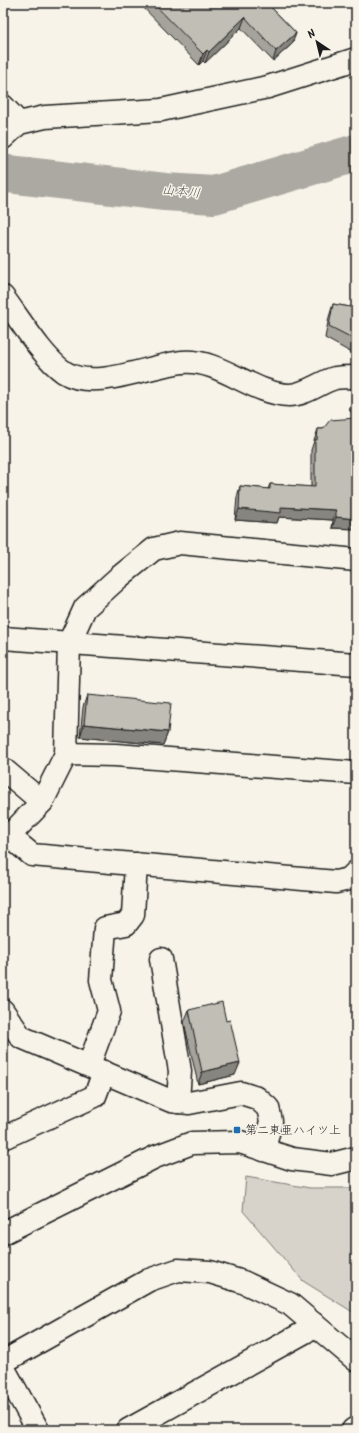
<svg xmlns="http://www.w3.org/2000/svg" width="359" height="1433" viewBox="0 0 359 1433" font-family="Kalam,'Klee One',sans-serif">
	<style>
		.green { fill: #d7d3cb; stroke: #7a7874 }
		.lines { fill: none; stroke-linecap: round; stroke-linejoin: round }
		.stream { stroke: #72716c; stroke-width: 6 }
		.river { stroke: #aca9a2; stroke-width: 38 }
		.minor-casing { stroke: #1c1c1c; stroke-width: 25 }
		.tertiary-casing { stroke: #1c1c1c; stroke-width: 25 }
		.minor { stroke: #f7f3e8; stroke-width: 22 }
		.tertiary { stroke: #f7f3e8; stroke-width: 22 }
		.wall { fill: #a5a39c; stroke: #1c1c1c }
		.shaded-wall { fill: #86857f; stroke: #1c1c1c }
		.building { fill: #c0beb5; stroke: #1c1c1c }
		.poi-dot { fill: #1f6fb2; stroke: #f7f3e8; stroke-width: 1.5 }
		.labels { text-anchor: middle; dominant-baseline: central; stroke-width: 3; stroke-linejoin: round; paint-order: stroke }
		.poi-label { font-size: 12px; fill: #1c1c1c; stroke: #f7f3e8; text-anchor: start }
		.water-label { font-size: 13px; font-style: italic; fill: #565452; stroke: #f7f3e8 }
	</style>
	<rect width="100%" height="100%" fill="#f7f3e8"/>
	<filter id="ink" filterUnits="userSpaceOnUse"><feTurbulence type="fractalNoise" baseFrequency=".025" numOctaves="2"/><feDisplacementMap in="SourceGraphic" scale="8" xChannelSelector="R" yChannelSelector="G"/><feConvolveMatrix kernelMatrix="1 2 1 2 8 2 1 2 1" color-interpolation-filters="sRGB"/></filter>
	<g filter="url(#ink)">
		<path class="green" d="M246 1177 310 1188H356V1314L303 1281 243 1211Z"/>
		<g class="lines">
			<path class="stream" d="M3 179 8 174"/>
			<path class="river" d="M8 174 165 192 214 195 356 153"/>
			<defs>
				<g id="minor">
					<path d="M3 106 19 123"/>
					<path d="M3 138 19 123 45 117 161 110 268 87 356 59"/>
					<path d="M3 297C19 318 43 358 64 372 95 392 149 365 183 362 220 359 252 394 289 395 306 395 320 382 335 378 341 377 349 377 356 377"/>
					<path d="M3 638 356 664"/>
					<path d="M66 754 69 643 85 608 118 578 154 549 180 543 356 560"/>
					<path d="M3 769 42 802 66 754 115 755 356 773"/>
					<path d="M9 836 32 855 336 882 349 879 356 872"/>
					<path d="M3 839 9 836 42 802"/>
					<path d="M161 959 180 1071 178 1102"/>
					<path d="M3 1011 21 1037 171 1101 189 1103 241 1093 257 1098 268 1108 271 1121 264 1150"/>
					<path d="M89 1065 109 1011 101 980 105 928 126 924 133 915 136 864"/>
					<path d="M3 1138 95 1096 104 1072"/>
					<path d="M3 1362 149 1280 178 1270 210 1272 243 1282 290 1304 356 1360"/>
					<path d="M3 1367 38 1430"/>
					<path d="M128 1430 305 1332 314 1324"/>
					<path d="M353 1430 356 1428"/>
				</g>
				<path id="tertiary" d="M3 1233 155 1157 192 1143 240 1142 292 1159 332 1164 356 1158"/>
			</defs>
			<use href="#minor" class="minor-casing"/>
			<use href="#tertiary" class="tertiary-casing"/>
			<use href="#minor" class="minor"/>
			<use href="#tertiary" class="tertiary"/>
		</g>
		<g class="wall">
			<path d="M139 3H267L296 33 292 44 273 61 241 28 205 63 203 61 199 65Z"/>
			<path d="M333 304 356 308V353H352L325 338 329 317Z"/>
			<path d="M356 398V417L349 410 353 401Z"/>
			<path d="M356 418V529L332 528 333 520 279 517 277 523 235 520 237 497 240 486 268 489 270 484 311 487V450L318 429H323Z"/>
			<path d="M87 695 168 732 163 745 80 737 83 707Z"/>
			<path d="M189 1010 235 1075 198 1084 184 1022Z"/>
		</g>
		<g class="shaded-wall">
			<path d="M245 17 241 28 205 63 209 52Z"/>
			<path d="M296 33 292 44 273 61 276 51Z"/>
			<path d="M207 50 203 61 199 65 203 54Z"/>
			<path d="M281 507 336 510 333 520 279 517 277 523 235 520 239 509Z"/>
			<path d="M336 517 356 519V529L332 528Z"/>
			<path d="M84 724 168 732 163 745 80 737Z"/>
			<path d="M240 1063 235 1075 198 1084 202 1072Z"/>
		</g>
		<g class="building">
			<path d="M153 3H267L296 33 276 51 245 17 209 52 207 50 203 54Z"/>
			<path d="M333 304 356 308V340L329 326Z"/>
			<path d="M356 398V404L353 401Z"/>
			<path d="M356 418V519L336 517V510L281 507V513L239 509 240 486 270 489V484L315 487V440H317L318 429H323L330 420Z"/>
			<path d="M87 695 171 703 168 732 84 724Z"/>
			<path d="M222 1002 226 1021 230 1020 240 1063 202 1072 189 1010Z"/>
		</g>
	</g>
	<rect class="poi-dot" x="233" y="1126" width="8" height="8" rx="2"/>
	<g class="labels">
		<g class="poi-label">
			<text x="245" y="1130">第二東亜ハイツ上</text>
		</g>
		<g class="water-label">
			<text transform="translate(181 192) rotate(6)">山本川</text>
		</g>
	</g>
	<rect width="359" height="1433" fill="none" stroke="#f7f3e8" stroke-width="16"/>
	<rect x="8" y="8" width="343" height="1417" fill="none" stroke="#1c1c1c" stroke-width="1.5" filter="url(#ink)"/>
	<g transform="translate(317 42) rotate(325)" stroke="#f7f3e8" stroke-width="3" paint-order="stroke">
	<path d="M0-3L7 15L0 10L-7 15Z" fill="#1c1c1c"/>
	<text y="-6" font-size="11" font-weight="bold" text-anchor="middle" fill="#1c1c1c">N</text>
	</g>
</svg>
